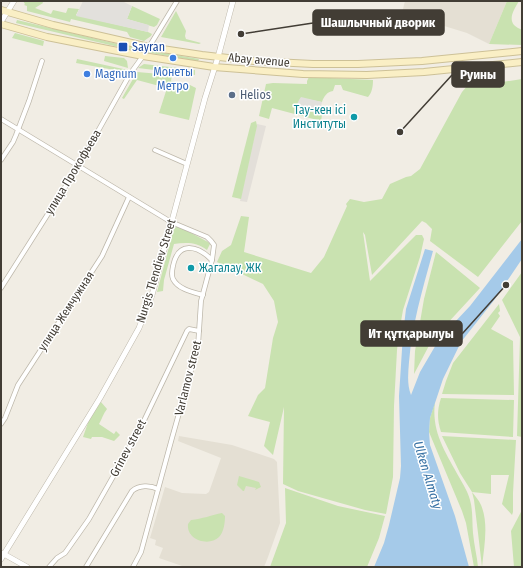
<svg xmlns="http://www.w3.org/2000/svg" width="523" height="568" viewBox="0 0 523 568" font-family="'Fira Sans Condensed',sans-serif">
	<style>
		.residential { fill: #e4dfd3 }
		.industrial { fill: #e3dfd9 }
		.green { fill: #c9e2b0 }
		.parking { fill: #e2e0dc }
		.water { fill: #a5cae9 }
		.lines { fill: none; stroke-linecap: round; stroke-linejoin: round }
		.minor-casing { stroke: #beb8ab; stroke-width: 5.5 }
		.tertiary-casing { stroke: #beb8ab; stroke-width: 6 }
		.secondary-casing { stroke: #cdc197; stroke-width: 8 }
		.minor { stroke: #fff; stroke-width: 4 }
		.tertiary { stroke: #fff; stroke-width: 5 }
		.secondary { stroke: #faefc5; stroke-width: 6 }
		.transit-dot { fill: #1a4fb4; stroke: #fff; stroke-width: 1.5 }
		.shop-dot { fill: #3f7fe0; stroke: #fff; stroke-width: 1.5 }
		.service-dot { fill: #5c6f8a; stroke: #fff; stroke-width: 1.5 }
		.culture-dot { fill: #0f9aa8; stroke: #fff; stroke-width: 1.5 }
		.labels { text-anchor: middle; dominant-baseline: central; stroke-width: 3; stroke-linejoin: round; paint-order: stroke }
		.transit-label { font-size: 12px; fill: #164399; stroke: #fff; text-anchor: start }
		.street-label { font-size: 12px; fill: #423d35; stroke: #fff }
		.shop-label { font-size: 12px; fill: #366cbe; stroke: #fff }
		.service-label { font-size: 12px; fill: #4e5e75; stroke: #fff; text-anchor: start }
		.culture-label { font-size: 12px; fill: #0d838f; stroke: #fff; text-anchor: end }
		.water-label { font-size: 13px; font-style: italic; fill: #3872a4; stroke: #fff }
		.leader { fill: none; stroke: #423d35; stroke-width: 1.5 }
		.callout-dot { fill: #423d35; stroke: #fff; stroke-width: 1.5 }
		.callout { fill: #423d35; stroke: #423d35; stroke-width: 1.5 }
		.callout-label { font-size: 13px; text-anchor: middle; font-weight: bold; fill: #fff }
	</style>
	<rect width="100%" height="100%" fill="#f1ede4"/>
	<g class="residential">
		<path d="M405 1H507L489 44 467 33 402 13Z"/>
		<path d="M179 436 232 445 274 459 277 462 280 523 268 557 264 567H185L159 558 163 548 155 545 156 540 150 538 165 487 182 493 206 494 209 492 221 458 178 441Z"/>
	</g>
	<path class="industrial" d="M257 124 266 126 247 202 240 201Z"/>
	<g class="green">
		<path d="M23 1H42L43 3 35 8 51 14 53 10 66 13 68 8 79 9 76 15 148 32 152 34 151 36 144 41 130 37 127 32 71 19 70 22 27 11V6L24 5 25 4Z"/>
		<path d="M507 1H519C515 8 508 18 514 25 516 27 520 29 522 30V45L489 44Z"/>
		<path d="M132 6 160 19 157 25 154 27 127 19Z"/>
		<path d="M176 11 186 31 185 36 186 39 201 43 199 44 161 37Z"/>
		<path d="M17 20 130 47 199 59 198 61 127 49 16 23Z"/>
		<path d="M15 33 44 41 43 46 12 38Z"/>
		<path d="M105 56 124 58 127 61 128 68 104 61Z"/>
		<path d="M77 59 128 70 126 72 76 63Z"/>
		<path d="M144 64 195 70V75L138 68Z"/>
		<path d="M137 72 172 75 171 81 190 85 196 88 189 120 159 113 167 88 137 80 124 99 122 98Z"/>
		<path d="M309 77 373 80C373 86 372 93 368 97L343 90 341 85H335L333 91C327 92 324 96 322 102L301 98 297 107 322 115 321 121 272 108 269 119 259 116 266 84 273 83 307 84V81Z"/>
		<path d="M522 79V221L478 277 430 241 432 229 426 223 422 221 372 275 365 235 363 232 370 281 416 235H422L424 239 420 257 403 310 399 333 397 350 394 406 393 477 386 514 365 510 298 491 283 484 284 407 273 455 264 446 270 422 248 416 258 395 265 388 273 338 278 322 274 301 263 284 217 262 222 251 231 245 241 216 249 217 244 252 311 273 324 257 347 206 346 204 350 199 364 202 382 199 390 184 406 177 411 176 420 169 462 92 468 85H483Z"/>
		<path d="M256 121 257 126 241 199 232 197 251 123Z"/>
		<path d="M178 226 208 242 210 244 207 250C197 242 186 242 174 244L164 280 163 291 157 292 174 228Z"/>
		<path d="M436 252 480 288 432 340 414 374 415 351 424 299Z"/>
		<path d="M522 272V437L517 436 520 337 502 300Z"/>
		<path d="M499 304 500 311 498 313 500 316 491 329 513 341 514 395 442 394 446 381 453 363Z"/>
		<path d="M441 398 514 400 513 437 441 432C437 420 437 410 441 398Z"/>
		<path d="M101 402 107 409C103 414 102 419 99 424L114 434 116 431 120 435 114 441 102 437H92L91 439 83 437 90 417Z"/>
		<path d="M435 402C431 432 446 453 459 477 463 484 468 492 470 500 473 510 472 522 473 533 474 545 477 556 478 567H474L466 523 462 511 429 432 430 418Z"/>
		<path d="M442 436 516 440 513 493V512L512 515 502 504 509 475H491V494L472 492C475 496 479 500 481 505 489 524 484 547 482 567L478 533 474 500 472 492 460 473Z"/>
		<path d="M239 476 259 482 261 487 255 490 256 488 246 486 244 491H243L237 485Z"/>
		<path d="M285 488 338 506 385 516 379 538 367 567H270L286 523Z"/>
		<path d="M522 510V567H514L511 531Z"/>
		<path d="M222 513 225 516C225 522 224 532 219 537 209 547 186 540 188 524L191 520C202 519 212 515 222 513Z"/>
	</g>
	<g class="parking">
		<path d="M83 1H122L132 6 127 19 149 25 148 32 76 16Z"/>
		<path d="M301 97 322 102 319 114 296 107 299 100Z"/>
	</g>
	<path class="water" d="M522 239V259L495 299 461 342 443 379 430 418 429 432 430 445 455 516 469 567H374L384 543 389 525 400 478 401 466 399 396 403 334 406 309 425 249 433 251C423 288 412 324 409 362 408 374 407 385 411 395L420 372 437 343 454 323 470 306Z"/>
	<g class="lines">
		<defs>
			<g id="minor">
				<path d="M149 47 177 1"/>
				<path d="M1 119 171 222 207 237 211 241 214 245 212 260 201 301 198 346 172 438 141 552 133 567"/>
				<path d="M155 150 187 164"/>
				<path d="M1 160 13 142 16 135 29 101 42 61"/>
				<path d="M1 288 79 165 130 74 143 56"/>
				<path d="M203 295C192 292 178 289 173 279 171 275 172 271 173 266 178 241 197 245 212 260"/>
				<path d="M1 424 5 418 18 385 102 256 129 197"/>
				<path d="M49 567 57 558 65 553 89 519 139 431 187 331 189 329 199 331"/>
				<path d="M86 567 132 491C139 485 150 485 158 489"/>
			</g>
			<g id="tertiary">
				<path d="M1 22 14 1"/>
				<path d="M2 553 27 567"/>
				<path d="M1 559 100 398 139 328 152 295 205 98 218 57 233 1"/>
			</g>
			<g id="secondary">
				<path d="M1 10 53 25 149 47 202 55 254 61 313 64H358L422 61 522 51"/>
				<path d="M1 24 47 37 143 56 214 67 303 74 367 75 424 72 522 62"/>
			</g>
		</defs>
		<use href="#minor" class="minor-casing"/>
		<use href="#tertiary" class="tertiary-casing"/>
		<use href="#secondary" class="secondary-casing"/>
		<use href="#minor" class="minor"/>
		<use href="#tertiary" class="tertiary"/>
		<use href="#secondary" class="secondary"/>
	</g>
	<rect class="transit-dot" x="118" y="42" width="10" height="10" rx="2"/>
	<g class="shop-dot">
		<circle cx="173" cy="58" r="4"/>
		<circle cx="87" cy="74" r="4"/>
	</g>
	<circle class="service-dot" cx="232" cy="95" r="4"/>
	<g class="culture-dot">
		<circle cx="354" cy="117" r="4"/>
		<circle cx="191" cy="268" r="4"/>
	</g>
	<g class="labels">
		<g class="transit-label">
			<text x="132" y="47">Sayran</text>
		</g>
		<g class="street-label">
			<text transform="translate(259 60) rotate(5)">Abay avenue</text>
			<text transform="translate(73 172) rotate(-59)">улица Прокофьева</text>
			<text transform="translate(156 271) rotate(-73)">Nurgis Tlendiev Street</text>
			<text transform="translate(66 311) rotate(-57)">улица Жемчужная</text>
			<text transform="translate(188 378) rotate(-76)">Varlamov street</text>
			<text transform="translate(128 448) rotate(-62)">Grinev street</text>
		</g>
		<g class="shop-label">
			<text x="173" y="72">Монеты<tspan x="173" dy="14">Метро</tspan></text>
			<text x="95" y="74" text-anchor="start">Magnum</text>
		</g>
		<g class="service-label">
			<text x="240" y="95">Helios</text>
		</g>
		<g class="culture-label">
			<text x="346" y="110">Тау-кен ісі<tspan x="346" dy="14">Институты</tspan></text>
			<text x="199" y="268" text-anchor="start">Жагалау, ЖК</text>
		</g>
		<g class="water-label">
			<text transform="translate(428 475) rotate(73)">Ulken Almaty</text>
		</g>
	</g>
	<path class="leader" d="M241 34L313 23M400 132L452 75M506 285L462 334"/>
	<g class="callout-dot">
		<circle cx="241" cy="34" r="4"/>
		<circle cx="400" cy="132" r="4"/>
		<circle cx="506" cy="285" r="4"/>
	</g>
	<g class="callout">
		<rect x="313" y="10" width="131" height="25" rx="4"/>
		<rect x="452" y="62" width="52" height="25" rx="4"/>
		<rect x="361" y="321" width="101" height="25" rx="4"/>
	</g>
	<g class="callout-label">
		<text x="378" y="27">Шашлычный дворик</text>
		<text x="478" y="79">Руины</text>
		<text x="411" y="338">Ит құтқарылуы</text>
	</g>
	<rect width="523" height="568" fill="none" stroke="#423d35" stroke-width="4"/>
</svg>
